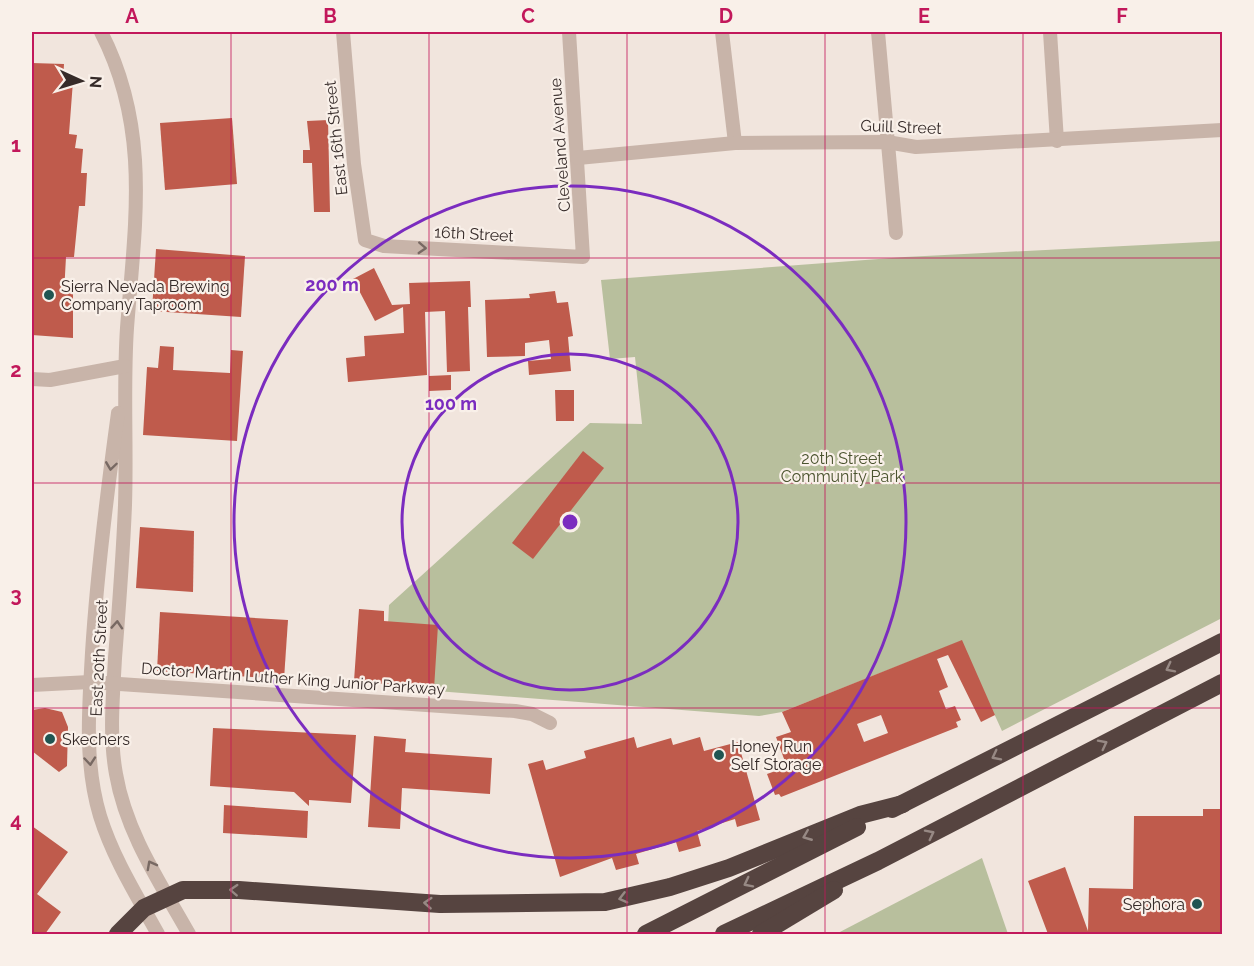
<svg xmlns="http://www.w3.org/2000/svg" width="1254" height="966" viewBox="0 0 1254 966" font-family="Raleway,sans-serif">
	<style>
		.green { fill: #b8bf9d }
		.building { fill: #bf5b4c; fill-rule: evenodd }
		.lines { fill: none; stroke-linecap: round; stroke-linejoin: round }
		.minor { stroke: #c8b4a9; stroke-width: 14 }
		.highway { stroke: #564440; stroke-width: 18 }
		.oneway { stroke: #786963 }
		.oneway2 { stroke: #978984 }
		.grid { fill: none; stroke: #c2185b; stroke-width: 1.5; stroke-opacity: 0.55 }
		.ring { fill: none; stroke: #7b2cbf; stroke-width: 3 }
		.poi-dot { fill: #205552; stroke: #f9f0e9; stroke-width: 2 }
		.labels { text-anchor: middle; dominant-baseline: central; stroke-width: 4.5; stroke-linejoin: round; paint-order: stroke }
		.street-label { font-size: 16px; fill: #362b29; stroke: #f9f0e9 }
		.poi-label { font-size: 16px; fill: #362b29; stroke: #f9f0e9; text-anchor: start }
		.park-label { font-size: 16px; fill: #4a532e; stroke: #f9f0e9 }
		.centre { fill: #7b2cbf; stroke: #f9f0e9; stroke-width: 3 }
		.ring-label { font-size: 18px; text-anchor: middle; font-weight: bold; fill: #7b2cbf; stroke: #f9f0e9; stroke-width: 4.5; stroke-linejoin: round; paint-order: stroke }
		.neatline { fill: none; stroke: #c2185b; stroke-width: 2 }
		.grid-label { font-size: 20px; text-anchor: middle; font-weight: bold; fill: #c2185b }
	</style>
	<rect width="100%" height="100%" fill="#f1e5dd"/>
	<g class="green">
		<path d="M1222 241V618L1002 731 961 641 782 712 759 716 385 687 389 605 590 423 642 424 635 357 610 359 601 280 905 257Z"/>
		<path d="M982 858 1008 934H836Z"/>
	</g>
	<g class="building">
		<path d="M32 63 64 64 63 81H73L69 134 77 135 75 148 83 149 81 173H87L85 206H79L74 257H66L64 293H73V338L32 335Z"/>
		<path d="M232 118 237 184 165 190 160 123Z"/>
		<path d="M328 120 330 212H314L312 163H303V150H310L307 121Z"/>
		<path d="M156 249 245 256 241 317 152 311Z"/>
		<path d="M374 268 392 305 410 304 409 283 470 281 471 307H468L470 371 447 372 445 311 425 312 427 375 348 382 346 358 365 356 364 336 404 333 403 307 375 321 353 279Z"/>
		<path d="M555 291 557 303 568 302 573 336 568 337 571 371 529 375 528 361 551 359 549 340 525 343V356L487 357 485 300 530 298 529 294Z"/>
		<path d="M160 346 174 347 173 370 230 373 231 350 243 351 237 441 143 435 147 367 158 368Z"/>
		<path d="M451 375V390L429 391V376Z"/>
		<path d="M555 390H574V421H556Z"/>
		<path d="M583 451 604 468 533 559 512 543Z"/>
		<path d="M140 527 194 531 193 592 136 588Z"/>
		<path d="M359 609 384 611V621L438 625 434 689 354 681Z"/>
		<path d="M160 612 288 620 284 679 157 671Z"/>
		<path d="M962 640 995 715 981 722 948 655 937 659 948 687 939 691 946 709 955 706 961 720 956 722 958 727 781 797 779 794 775 795 767 774 787 767 776 737 791 732 782 712ZM881 715 888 733 864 742 857 724Z"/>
		<path d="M45 708 62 712 68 727 67 766 59 772 32 751V710Z"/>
		<path d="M213 728 356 735 351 803 309 800V806L294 792 210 786Z"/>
		<path d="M374 736 406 739 405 752 492 758 490 794 402 788 400 829 368 827Z"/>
		<path d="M634 737 637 748 671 738 673 745 700 737 704 751 738 742 760 820 737 827 735 819 697 831 701 846 679 852 676 842 636 854 639 864 616 870 612 858 560 877 528 764 543 760 546 770 586 758 584 751Z"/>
		<path d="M224 805 308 811 307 838 223 833Z"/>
		<path d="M1203 809H1222V934H1048L1028 881 1065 867 1088 931 1089 888 1133 889 1134 816H1203Z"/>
		<path d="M32 826 68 852 37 894 61 912 45 934H32Z"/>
	</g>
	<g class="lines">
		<g class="minor">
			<path d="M101 32C151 129 135 223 127 328 123 387 127 446 125 505 123 556 119 607 115 658 113 697 109 736 116 774 126 833 161 884 189 934"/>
			<path d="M343 32 354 164 365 240 384 246 583 257 569 32"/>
			<path d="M722 32 735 143"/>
			<path d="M878 32 896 233"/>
			<path d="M1050 32 1057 141"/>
			<path d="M578 158 735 143 887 142 916 147 1222 130"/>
			<path d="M32 379 50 380 125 366"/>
			<path d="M118 413C107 493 97 572 92 653 89 707 84 763 100 816 113 858 137 896 158 934"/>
			<path d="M32 685 90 682 515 711 532 714 550 723"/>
		</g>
		<g class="highway">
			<path d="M892 809 1222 642"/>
			<path d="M118 934 144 908 183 890H239L440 904 605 902 670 887 729 868 860 815 903 804"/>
			<path d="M646 934 857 827"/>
			<path d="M724 934 878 861 1222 683"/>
			<path d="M761 934 834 890"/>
		</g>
	</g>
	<defs><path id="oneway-chevron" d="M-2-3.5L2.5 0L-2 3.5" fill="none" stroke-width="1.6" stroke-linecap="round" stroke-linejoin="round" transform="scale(1.5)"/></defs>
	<g class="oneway">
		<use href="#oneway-chevron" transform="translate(422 248) rotate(3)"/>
		<use href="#oneway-chevron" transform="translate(111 466) rotate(98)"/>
		<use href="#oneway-chevron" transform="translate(117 625) rotate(-86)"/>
		<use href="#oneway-chevron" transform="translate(90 761) rotate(85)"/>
		<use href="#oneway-chevron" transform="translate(151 865) rotate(-118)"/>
	</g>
	<g class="oneway2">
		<use href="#oneway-chevron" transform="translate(1170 668) rotate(153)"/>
		<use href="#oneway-chevron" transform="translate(1103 744) rotate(-27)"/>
		<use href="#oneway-chevron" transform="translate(996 756) rotate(153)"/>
		<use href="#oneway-chevron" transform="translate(930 834) rotate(-27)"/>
		<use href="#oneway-chevron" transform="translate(807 836) rotate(158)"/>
		<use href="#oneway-chevron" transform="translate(748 883) rotate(153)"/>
		<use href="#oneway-chevron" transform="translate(234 890) rotate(-177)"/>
		<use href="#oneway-chevron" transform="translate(623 898) rotate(166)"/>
		<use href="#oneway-chevron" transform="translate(428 903) rotate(-176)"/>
	</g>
	<path class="grid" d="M231 32V934M429 32V934M627 32V934M825 32V934M1023 32V934M32 258H1222M32 483H1222M32 708H1222"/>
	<g class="ring">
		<circle cx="570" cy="522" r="168"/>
		<circle cx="570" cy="522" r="336"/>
	</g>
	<g class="poi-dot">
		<circle cx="49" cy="295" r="6"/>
		<circle cx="50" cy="739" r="6"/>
		<circle cx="719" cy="755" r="6"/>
		<circle cx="1197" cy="904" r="6"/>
	</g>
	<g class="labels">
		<g class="street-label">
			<text transform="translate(901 127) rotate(2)">Guill Street</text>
			<text transform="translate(336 138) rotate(-96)">East 16th Street</text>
			<text transform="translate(560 145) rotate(-94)">Cleveland Avenue</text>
			<text transform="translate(474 234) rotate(3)">16th Street</text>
			<text transform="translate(99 658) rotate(-87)">East 20th Street</text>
			<text transform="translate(293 679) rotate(4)">Doctor Martin Luther King Junior Parkway</text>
		</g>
		<g class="poi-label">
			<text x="61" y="286">Sierra Nevada Brewing<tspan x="61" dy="18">Company Taproom</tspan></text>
			<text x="62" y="739">Skechers</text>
			<text x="731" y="746">Honey Run<tspan x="731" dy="18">Self Storage</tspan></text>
			<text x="1185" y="904" text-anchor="end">Sephora</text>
		</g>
		<g class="park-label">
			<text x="842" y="458">20th Street<tspan x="842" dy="18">Community Park</tspan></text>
		</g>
	</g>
	<circle cx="570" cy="522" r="9" class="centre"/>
	<g class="ring-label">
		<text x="332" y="291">200 m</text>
		<text x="451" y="410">100 m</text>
	</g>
	<rect width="1254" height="966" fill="none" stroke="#f9f0e9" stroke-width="66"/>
	<g transform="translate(81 81) rotate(94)" stroke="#f9f0e9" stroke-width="4.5" paint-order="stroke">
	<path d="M0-4.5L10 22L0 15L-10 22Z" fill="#362b29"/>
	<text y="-9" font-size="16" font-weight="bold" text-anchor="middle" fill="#362b29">N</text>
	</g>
	<rect x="33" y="33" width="1188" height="900" class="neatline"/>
	<g class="grid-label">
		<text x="132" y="23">A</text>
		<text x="330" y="23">B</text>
		<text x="528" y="23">C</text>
		<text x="726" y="23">D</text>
		<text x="924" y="23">E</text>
		<text x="1122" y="23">F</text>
		<text x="16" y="152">1</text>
		<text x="16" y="377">2</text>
		<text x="16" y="602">3</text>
		<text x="16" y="827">4</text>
	</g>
</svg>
